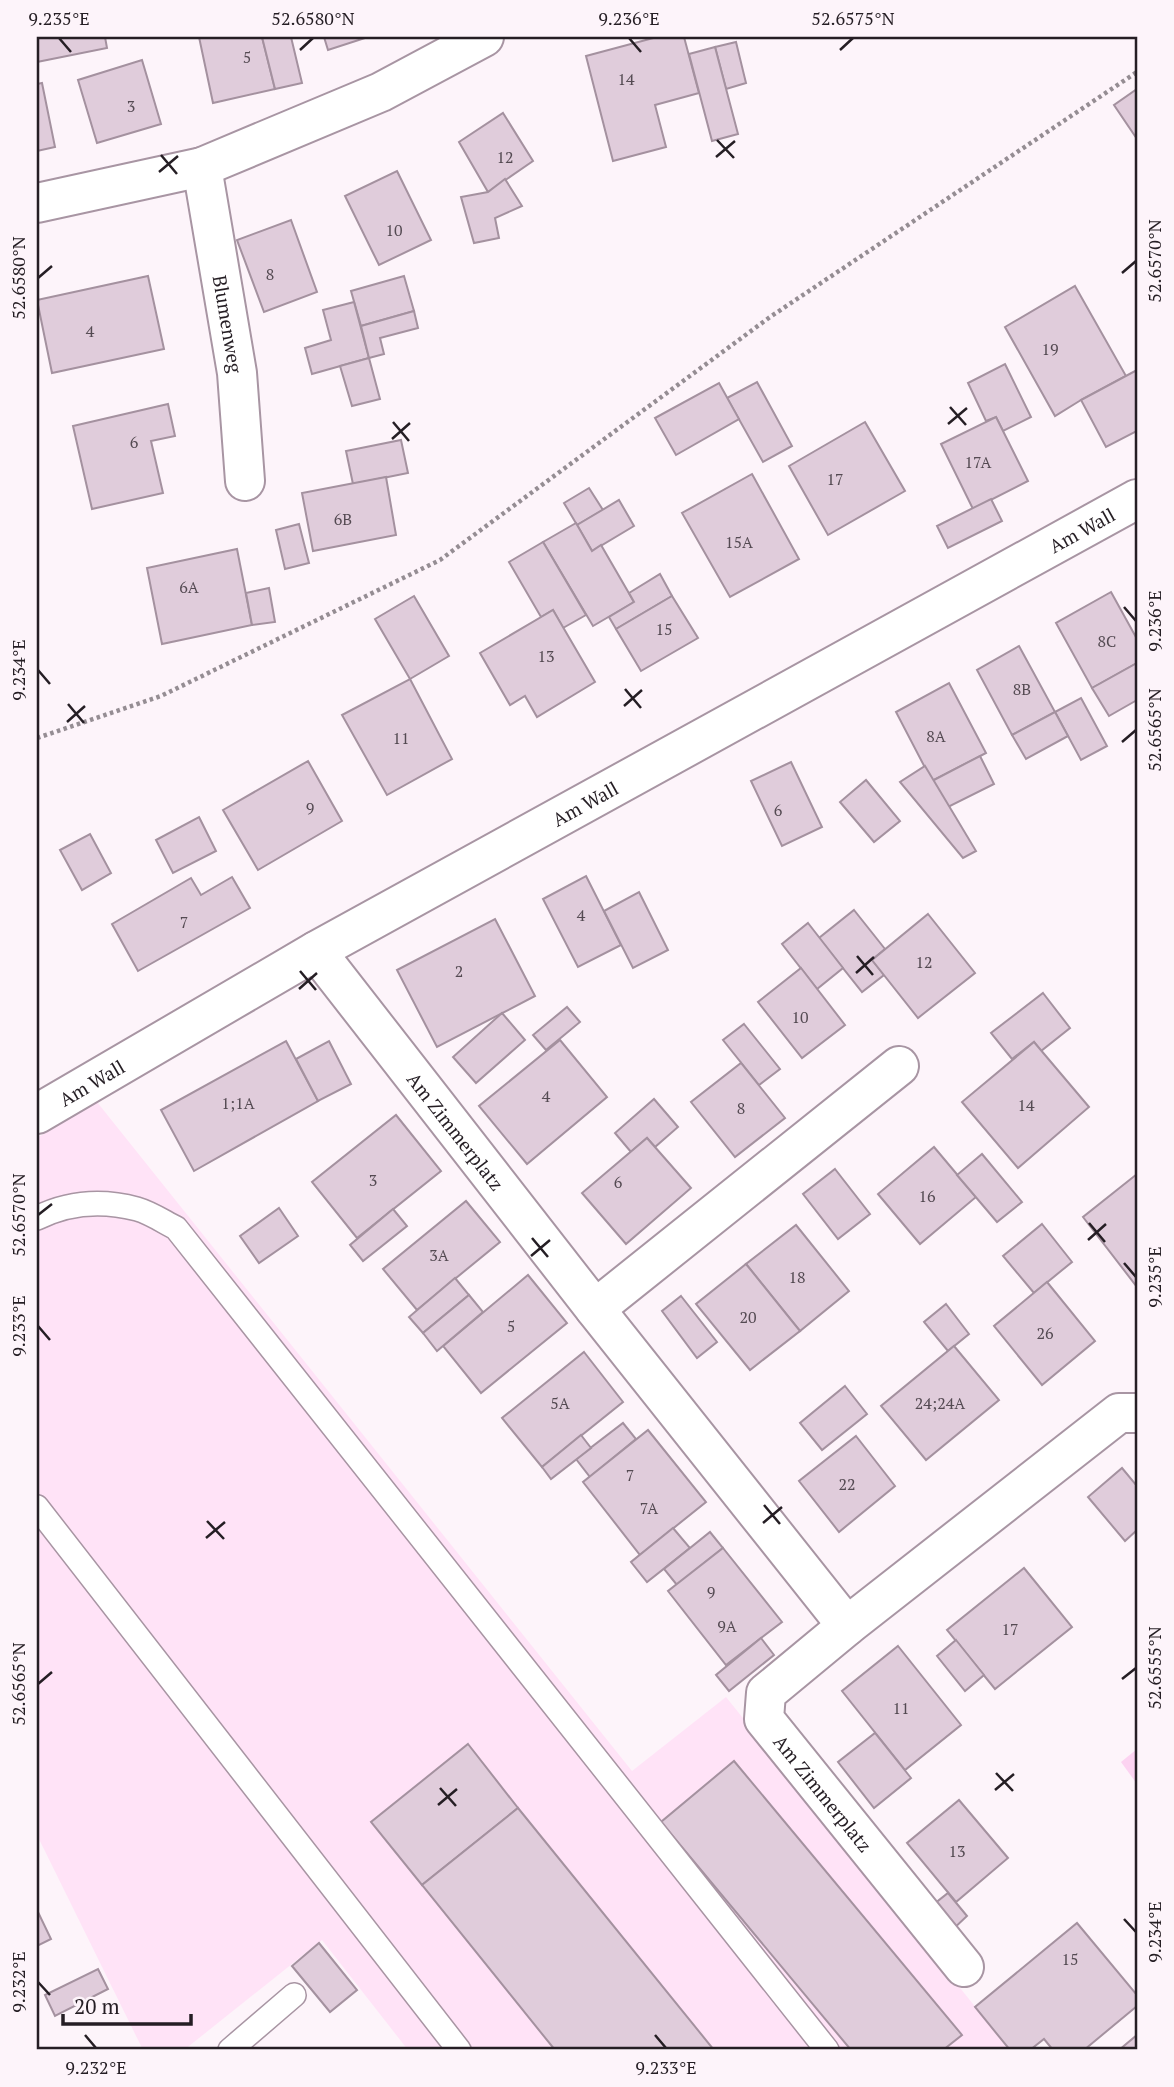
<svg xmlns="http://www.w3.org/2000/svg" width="1174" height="2087" viewBox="0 0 1174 2087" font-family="'PT Serif',serif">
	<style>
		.built { fill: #ffe3f7 }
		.green { fill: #fcd3f1 }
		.building { fill: #e0ccdb; stroke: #a4919f; stroke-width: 2 }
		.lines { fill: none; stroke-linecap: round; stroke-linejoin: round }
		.service-casing { stroke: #a895a3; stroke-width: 26 }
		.minor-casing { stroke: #a895a3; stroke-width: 42 }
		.path { stroke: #958d93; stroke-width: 4.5; stroke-dasharray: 3.5 3.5; stroke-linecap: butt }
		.service { stroke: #fff; stroke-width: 23 }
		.minor { stroke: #fff; stroke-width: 38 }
		.ticks { fill: none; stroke: #251e24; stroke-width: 2.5 }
		.labels { text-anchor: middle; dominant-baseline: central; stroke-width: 5; stroke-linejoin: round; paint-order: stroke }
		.number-label { font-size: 16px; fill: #544a52 }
		.street-label { font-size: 19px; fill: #251e24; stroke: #fdf4fa }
		.neatline { fill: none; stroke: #251e24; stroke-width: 2.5 }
		.ticks-label { font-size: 18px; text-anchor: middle; fill: #251e24 }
	</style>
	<rect width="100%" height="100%" fill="#fdf4fa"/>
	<path class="built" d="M97 1102 632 1771 726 1697 1010 2050H408L322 1940 184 2050H143L37 1835V1138Z"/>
	<path class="green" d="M1137 1749V1784L1121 1762Z"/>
	<g class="building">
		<path d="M37 37H105L107 48 37 62Z"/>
		<path d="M199 37H262L275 89 213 103Z"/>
		<path d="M262 37H291L302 83 275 89Z"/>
		<path d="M324 37H368L328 50Z"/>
		<path d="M657 37H684L699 93 655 105 666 147 613 161 586 56Z"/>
		<path d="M736 42 746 83 726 89 715 47Z"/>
		<path d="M715 47 738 134 712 141 689 54Z"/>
		<path d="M142 60 161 124 97 143 78 80Z"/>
		<path d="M42 83 55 147 37 151V84Z"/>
		<path d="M1137 89V139L1114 105Z"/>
		<path d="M503 113 533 161 488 192 459 142Z"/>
		<path d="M397 171 431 240 379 265 345 196Z"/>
		<path d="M505 179 522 206 495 218 499 238 474 243 461 197 488 192Z"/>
		<path d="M291 220 317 292 264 312 237 240Z"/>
		<path d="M148 276 164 349 52 373 37 300Z"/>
		<path d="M404 276 414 311 361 326 351 291Z"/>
		<path d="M1075 286 1126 376 1081 400 1055 416 1005 327Z"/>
		<path d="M354 302 369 358 312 374 305 348 331 340 323 310Z"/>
		<path d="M414 311 418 328 380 338 384 354 369 358 361 326Z"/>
		<path d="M369 358 380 399 352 406 340 366Z"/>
		<path d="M1005 364 1031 417 1003 431 996 417 986 421 968 383Z"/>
		<path d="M1137 370V431L1106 447 1081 400Z"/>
		<path d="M757 382 792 446 763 462 727 398Z"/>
		<path d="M719 383 739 419 676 455 655 418Z"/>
		<path d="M168 404 175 436 151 441 163 493 92 509 73 426Z"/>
		<path d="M996 417 1028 481 973 509 941 444Z"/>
		<path d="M865 422 905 491 828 535 789 466Z"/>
		<path d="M401 440 408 473 353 484 346 451Z"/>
		<path d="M752 474 799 559 730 597 682 513Z"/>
		<path d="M386 477 396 535 313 551 302 493Z"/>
		<path d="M589 488 603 510 577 525 564 503Z"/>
		<path d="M991 499 1002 521 948 548 937 526Z"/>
		<path d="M619 500 634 526 592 551 577 525Z"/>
		<path d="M576 523 592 551 601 545 634 602 593 626 543 542Z"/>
		<path d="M299 524 309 563 285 569 276 530Z"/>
		<path d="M543 542 586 615 563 628 553 610 541 617 509 562Z"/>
		<path d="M237 549 252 625 162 644 147 568Z"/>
		<path d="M660 574 672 596 616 629 609 617 634 602 629 593Z"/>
		<path d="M269 588 275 622 252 625 246 593Z"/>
		<path d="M1111 592 1137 639V663L1092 688 1056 623Z"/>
		<path d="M414 596 449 656 410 679 375 619Z"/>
		<path d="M672 596 698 638 641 671 616 629Z"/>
		<path d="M553 610 595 682 537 717 525 696 510 705 480 653Z"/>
		<path d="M1019 646 1055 712 1012 735 977 670Z"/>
		<path d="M1137 663V700L1109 716 1092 688Z"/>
		<path d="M410 679 452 759 387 795 342 715Z"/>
		<path d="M949 683 986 753 932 781 896 712Z"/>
		<path d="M1081 698 1107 746 1081 760 1055 712Z"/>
		<path d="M1055 712 1068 736 1026 759 1012 735Z"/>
		<path d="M980 756 994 784 948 807 932 781Z"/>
		<path d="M308 761 342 821 258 870 223 810Z"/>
		<path d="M791 762 822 827 782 846 751 781Z"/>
		<path d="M925 766 976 851 963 858 900 782Z"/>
		<path d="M866 780 900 821 874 842 840 802Z"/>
		<path d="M199 817 216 851 173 873 156 840Z"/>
		<path d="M90 834 111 873 82 890 60 850Z"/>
		<path d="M586 876 621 945 578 967 543 899Z"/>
		<path d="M232 877 250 908 138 971 112 924 191 878 201 895Z"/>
		<path d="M639 892 668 950 633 968 604 911Z"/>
		<path d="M854 910 885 949 872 960 884 975 862 992 819 938Z"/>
		<path d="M928 914 975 973 918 1018 872 960Z"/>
		<path d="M495 919 535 996 437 1047 397 970Z"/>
		<path d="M808 923 843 968 817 989 782 944Z"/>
		<path d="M801 968 845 1025 802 1058 758 1002Z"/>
		<path d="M1043 993 1070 1028 1041 1051 1034 1042 1012 1059 991 1033Z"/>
		<path d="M567 1007 580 1022 546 1050 533 1035Z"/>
		<path d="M502 1013 525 1040 476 1083 453 1057Z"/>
		<path d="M744 1024 780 1069 759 1085 723 1040Z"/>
		<path d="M560 1040 607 1097 527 1164 479 1106Z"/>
		<path d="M286 1041 318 1101 194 1171 161 1110Z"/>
		<path d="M329 1041 351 1084 318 1101 296 1059Z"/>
		<path d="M1034 1042 1089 1107 1018 1168 962 1102Z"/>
		<path d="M741 1063 785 1118 735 1157 691 1102Z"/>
		<path d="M654 1099 678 1127 655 1147 647 1138 631 1152 615 1133Z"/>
		<path d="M396 1115 441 1171 357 1238 312 1182Z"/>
		<path d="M647 1138 691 1188 626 1244 582 1193Z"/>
		<path d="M934 1147 976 1197 920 1244 878 1194Z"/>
		<path d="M982 1154 1022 1202 997 1222 957 1175Z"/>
		<path d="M835 1169 870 1214 838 1239 803 1194Z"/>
		<path d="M1137 1174V1287L1083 1217Z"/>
		<path d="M466 1201 500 1242 417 1310 383 1269Z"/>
		<path d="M279 1208 298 1236 259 1263 240 1236Z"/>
		<path d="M393 1209 407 1226 363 1261 350 1245Z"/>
		<path d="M1042 1224 1072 1262 1034 1293 1003 1256Z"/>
		<path d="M796 1225 849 1291 800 1331 746 1264Z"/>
		<path d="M746 1264 800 1331 750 1370 696 1304Z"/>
		<path d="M528 1275 567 1323 481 1393 443 1346Z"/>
		<path d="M455 1278 469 1295 423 1333 409 1317Z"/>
		<path d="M1047 1282 1095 1341 1042 1385 994 1326Z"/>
		<path d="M469 1295 483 1312 437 1351 423 1333Z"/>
		<path d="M681 1296 717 1342 697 1358 662 1311Z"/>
		<path d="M946 1304 969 1334 948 1351 924 1322Z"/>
		<path d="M954 1346 999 1400 926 1460 881 1406Z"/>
		<path d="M584 1352 623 1402 542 1467 502 1418Z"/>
		<path d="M845 1386 867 1414 822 1450 800 1423Z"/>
		<path d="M623 1423 636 1439 590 1477 576 1459Z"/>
		<path d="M648 1430 706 1502 640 1555 583 1482Z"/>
		<path d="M581 1435 591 1448 551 1479 542 1467Z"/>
		<path d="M856 1436 895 1486 839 1532 799 1481Z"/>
		<path d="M1122 1468 1137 1486V1530L1125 1541 1088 1497Z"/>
		<path d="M673 1528 690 1548 647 1582 631 1562Z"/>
		<path d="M710 1532 723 1548 677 1585 664 1569Z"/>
		<path d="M723 1548 782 1622 726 1665 668 1591Z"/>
		<path d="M1024 1568 1072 1627 995 1689 947 1630Z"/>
		<path d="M761 1638 774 1655 729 1691 716 1675Z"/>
		<path d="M956 1640 984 1675 965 1691 937 1656Z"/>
		<path d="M898 1646 961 1725 905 1770 842 1691Z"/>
		<path d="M875 1733 911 1778 874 1808 838 1762Z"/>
		<path d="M468 1744 518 1808 422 1885 371 1822Z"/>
		<path d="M734 1761 962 2035 943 2050H851L661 1822Z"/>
		<path d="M959 1800 1008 1858 956 1902 907 1843Z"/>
		<path d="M518 1808 714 2050H555L422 1885Z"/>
		<path d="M948 1893 967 1916 949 1933 929 1908Z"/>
		<path d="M37 1910 51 1939 37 1946Z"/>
		<path d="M1077 1923 1137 1995V2006L1084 2050H1053L1044 2039 1030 2050H1010L975 2007Z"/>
		<path d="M319 1943 357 1990 330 2012 292 1966Z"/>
		<path d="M98 1969 108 1989 55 2016 45 1995Z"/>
		<path d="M1137 2035V2050H1119Z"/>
	</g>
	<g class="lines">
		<defs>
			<g id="service">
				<path d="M37 1218C69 1202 103 1200 137 1209 151 1213 164 1222 176 1228L827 2050"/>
				<path d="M37 1507 459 2050"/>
				<path d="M230 2050 294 1995"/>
			</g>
			<g id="minor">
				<path id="s1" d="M202 167 237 373 245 481"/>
				<path d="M37 203 202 167 381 92 484 37"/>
				<path id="s2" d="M316 951 595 1309 847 1626 1119 1413H1137"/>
				<path id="s3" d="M37 1114 316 951 1137 499"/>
				<path d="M595 1309 899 1066"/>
				<path id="s4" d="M847 1626 766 1693 764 1719 964 1967"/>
			</g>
		</defs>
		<use href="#service" class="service-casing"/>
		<use href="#minor" class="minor-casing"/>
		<path class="path" d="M37 738 161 696 440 560 770 317 1137 72"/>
		<use href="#service" class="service"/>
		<use href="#minor" class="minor"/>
	</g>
	<path class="ticks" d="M59 38 71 52M629 38 641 52M300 50 313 38M840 50 853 38M717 140 734 158M161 155 177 174M716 157 735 141M159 172 178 156M1122 273 1136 261M38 278 52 266M950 407 966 425M393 422 409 441M948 424 967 408M392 439 410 423M1124 607 1136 621M38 670 50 684M625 689 641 708M68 704 84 723M624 706 642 690M67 722 85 706M1122 742 1136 730M857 956 873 975M300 971 316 990M856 973 874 957M299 989 317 973M38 1215 52 1204M1089 1223 1105 1242M532 1238 548 1257M1088 1240 1106 1224M531 1256 550 1240M1124 1263 1136 1277M38 1326 50 1340M764 1505 780 1524M207 1521 224 1539M763 1523 782 1507M206 1538 225 1522M1122 1679 1136 1668M38 1684 52 1672M996 1773 1013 1791M440 1788 456 1806M995 1790 1014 1774M438 1805 457 1789M1124 1919 1136 1932M38 1982 50 1995M85 2035 96 2048M655 2035 666 2048"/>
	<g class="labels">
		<g class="number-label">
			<text x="247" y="57">5</text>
			<text x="626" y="79">14</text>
			<text x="131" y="106">3</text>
			<text x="505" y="157">12</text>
			<text x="394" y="230">10</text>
			<text x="270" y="274">8</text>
			<text x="90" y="331">4</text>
			<text x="1050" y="349">19</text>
			<text x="134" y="442">6</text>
			<text x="978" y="462">17A</text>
			<text x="835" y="479">17</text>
			<text x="343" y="519">6B</text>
			<text x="739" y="542">15A</text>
			<text x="189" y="587">6A</text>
			<text x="664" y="629">15</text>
			<text x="1107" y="641">8C</text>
			<text x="546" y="656">13</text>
			<text x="1022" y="689">8B</text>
			<text x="936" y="736">8A</text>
			<text x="401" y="738">11</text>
			<text x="310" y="808">9</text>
			<text x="778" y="810">6</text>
			<text x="581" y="915">4</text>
			<text x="184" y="922">7</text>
			<text x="924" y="962">12</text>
			<text x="459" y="971">2</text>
			<text x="800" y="1017">10</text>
			<text x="546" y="1096">4</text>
			<text x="238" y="1103">1;1A</text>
			<text x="1026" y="1105">14</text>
			<text x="741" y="1108">8</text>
			<text x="373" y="1180">3</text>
			<text x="618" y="1182">6</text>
			<text x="927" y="1196">16</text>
			<text x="439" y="1255">3A</text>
			<text x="797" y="1277">18</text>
			<text x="748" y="1317">20</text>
			<text x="511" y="1326">5</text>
			<text x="1045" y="1333">26</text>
			<text x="560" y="1403">5A</text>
			<text x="940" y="1403">24;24A</text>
			<text x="630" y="1475">7</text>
			<text x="847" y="1484">22</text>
			<text x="649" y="1508">7A</text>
			<text x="711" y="1592">9</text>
			<text x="727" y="1626">9A</text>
			<text x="1010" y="1629">17</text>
			<text x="901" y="1708">11</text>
			<text x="957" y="1851">13</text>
			<text x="1070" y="1959">15</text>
		</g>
		<g class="street-label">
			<text stroke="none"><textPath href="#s1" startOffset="159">Blumenweg</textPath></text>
			<text stroke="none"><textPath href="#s3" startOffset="1197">Am Wall</textPath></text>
			<text stroke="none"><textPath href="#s3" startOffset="630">Am Wall</textPath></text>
			<text stroke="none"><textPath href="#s3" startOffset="63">Am Wall</textPath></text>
			<text stroke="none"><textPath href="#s2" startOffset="228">Am Zimmerplatz</textPath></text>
			<text stroke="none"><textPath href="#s4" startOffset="226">Am Zimmerplatz</textPath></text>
		</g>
	</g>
	<rect width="1174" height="2087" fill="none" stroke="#fdf4fa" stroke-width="77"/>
	<path d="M63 2014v10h128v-10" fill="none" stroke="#251e24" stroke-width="3.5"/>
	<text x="74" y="2014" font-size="21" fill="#251e24" stroke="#fdf4fa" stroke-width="5" paint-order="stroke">20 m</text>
	<rect x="38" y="38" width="1098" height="2010" class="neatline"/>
	<g class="ticks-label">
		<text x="59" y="25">9.235°E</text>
		<text x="313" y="25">52.6580°N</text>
		<text x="629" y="25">9.236°E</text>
		<text x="853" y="25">52.6575°N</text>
		<text transform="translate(1155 261) rotate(-90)" y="6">52.6570°N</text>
		<text transform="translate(19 278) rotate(-90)" y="6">52.6580°N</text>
		<text transform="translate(1155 621) rotate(-90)" y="6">9.236°E</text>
		<text transform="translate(19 670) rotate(-90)" y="6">9.234°E</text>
		<text transform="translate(1155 730) rotate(-90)" y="6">52.6565°N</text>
		<text transform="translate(19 1215) rotate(-90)" y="6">52.6570°N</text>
		<text transform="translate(1155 1277) rotate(-90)" y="6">9.235°E</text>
		<text transform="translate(19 1326) rotate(-90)" y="6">9.233°E</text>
		<text transform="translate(1155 1668) rotate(-90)" y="6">52.6555°N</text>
		<text transform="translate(19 1684) rotate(-90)" y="6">52.6565°N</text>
		<text transform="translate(1155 1932) rotate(-90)" y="6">9.234°E</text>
		<text transform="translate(19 1982) rotate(-90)" y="6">9.232°E</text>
		<text x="96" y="2074">9.232°E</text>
		<text x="666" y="2074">9.233°E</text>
	</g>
</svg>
